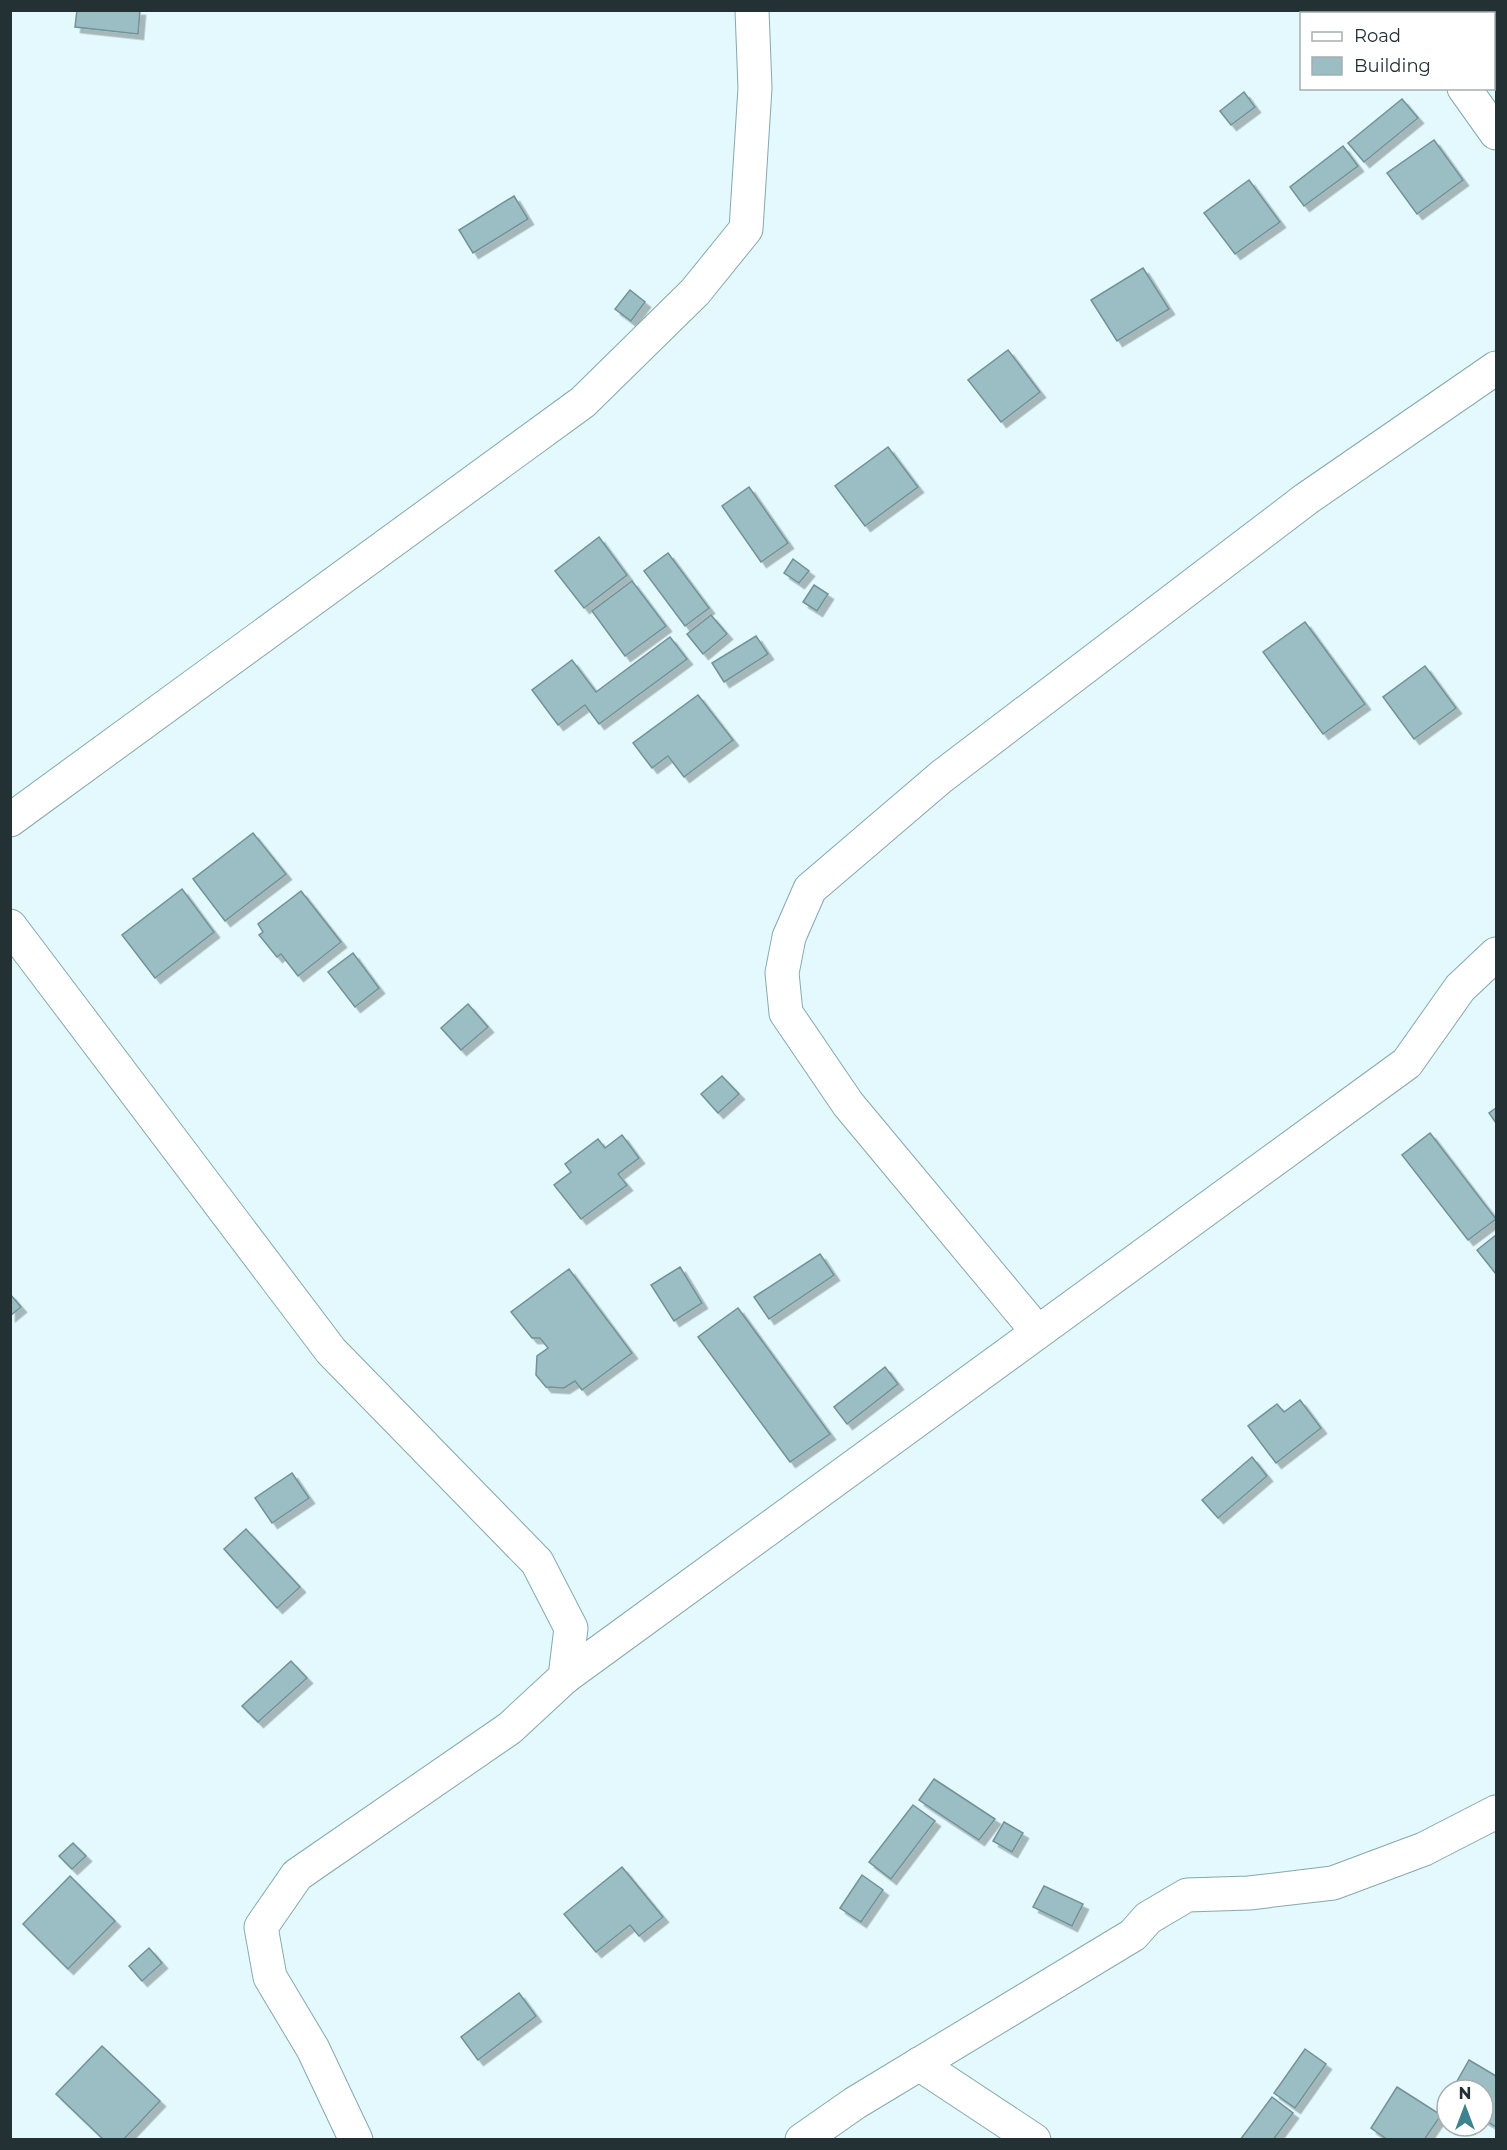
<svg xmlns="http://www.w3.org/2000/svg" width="1507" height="2150" viewBox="0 0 1507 2150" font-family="Montserrat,sans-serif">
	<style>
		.building { fill: #9bbec5; stroke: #709299; stroke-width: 1.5; filter: url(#shadow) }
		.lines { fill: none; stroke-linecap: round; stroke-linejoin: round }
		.street-casing { stroke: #85a8af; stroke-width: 35 }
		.street { stroke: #fff; stroke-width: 33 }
	</style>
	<defs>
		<filter id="shadow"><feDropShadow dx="5.5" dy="5.5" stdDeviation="0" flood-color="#0004"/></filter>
	</defs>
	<rect width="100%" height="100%" fill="#e3f9fd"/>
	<g class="building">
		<path d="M77 10H140L138 34 75 27Z"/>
		<path d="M1469 10H1483L1485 14H1466Z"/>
		<path d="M1244 92 1255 107 1231 125 1220 111Z"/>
		<path d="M1402 99 1418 118 1364 162 1348 143Z"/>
		<path d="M1434 140 1463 180 1417 214 1387 173Z"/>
		<path d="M1343 146 1358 166 1304 206 1290 187Z"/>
		<path d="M1249 180 1280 222 1235 254 1204 213Z"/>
		<path d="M514 196 528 219 473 253 459 230Z"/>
		<path d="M1143 268 1169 309 1117 341 1091 300Z"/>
		<path d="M630 290 645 302 631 321 615 309Z"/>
		<path d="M1008 350 1040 392 1001 422 968 380Z"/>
		<path d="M888 447 918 487 865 526 835 486Z"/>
		<path d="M749 487 788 543 761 562 722 506Z"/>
		<path d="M599 537 627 575 584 608 555 571Z"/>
		<path d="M668 553 709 608 685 626 644 571Z"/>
		<path d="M793 559 809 571 799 583 784 573Z"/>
		<path d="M632 581 666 626 625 656 592 611Z"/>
		<path d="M814 585 828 594 817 611 803 602Z"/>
		<path d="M711 615 727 634 703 654 687 634Z"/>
		<path d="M1305 622 1365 704 1323 734 1263 652Z"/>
		<path d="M756 636 768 654 724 682 712 663Z"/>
		<path d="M670 637 687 659 599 724 585 705 558 725 532 690 572 660 596 692Z"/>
		<path d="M1425 666 1456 708 1414 739 1383 697Z"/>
		<path d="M698 695 733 740 684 777 668 756 652 768 633 743Z"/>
		<path d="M253 833 286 874 225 921 193 879Z"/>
		<path d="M182 889 214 932 155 978 122 935Z"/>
		<path d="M301 891 341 942 298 976 281 954 277 957 259 935 263 932 258 924Z"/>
		<path d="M353 953 379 988 355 1007 328 972Z"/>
		<path d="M468 1004 488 1027 461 1050 441 1028Z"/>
		<path d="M722 1076 739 1094 718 1113 701 1094Z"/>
		<path d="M1496 1108V1123L1489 1113Z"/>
		<path d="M1430 1133 1496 1219 1468 1240 1402 1155Z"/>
		<path d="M622 1135 639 1158 618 1174 627 1185 581 1219 554 1185 571 1172 565 1164 598 1139 605 1148Z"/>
		<path d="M1496 1235V1274L1477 1250Z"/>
		<path d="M820 1254 834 1275 769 1319 754 1297Z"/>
		<path d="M680 1267 702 1303 674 1321 651 1285Z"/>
		<path d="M569 1269 632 1353 582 1390 575 1381 564 1388 546 1387 536 1375 537 1356 548 1348 540 1338H532L511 1312Z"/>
		<path d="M10 1294 21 1307 10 1316Z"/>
		<path d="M738 1308 830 1434 790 1462 698 1337Z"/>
		<path d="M885 1367 898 1384 847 1424 834 1407Z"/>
		<path d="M1300 1400 1321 1428 1276 1463 1248 1426 1277 1404 1284 1412Z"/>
		<path d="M1252 1457 1267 1476 1218 1518 1202 1500Z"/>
		<path d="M292 1473 309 1498 272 1523 255 1498Z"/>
		<path d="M246 1529 300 1587 277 1608 224 1549Z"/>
		<path d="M291 1661 307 1678 258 1722 242 1706Z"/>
		<path d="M934 1779 995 1819 979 1840 919 1800Z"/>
		<path d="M913 1805 935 1821 891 1879 869 1862Z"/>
		<path d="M1004 1822 1023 1833 1012 1852 993 1841Z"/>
		<path d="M73 1843 86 1856 72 1869 59 1856Z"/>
		<path d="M622 1867 663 1917 639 1936 630 1925 596 1952 564 1914Z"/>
		<path d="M862 1875 883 1890 861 1922 840 1908Z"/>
		<path d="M70 1876 115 1921 68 1969 23 1924Z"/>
		<path d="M1044 1886 1083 1904 1072 1926 1033 1907Z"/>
		<path d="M149 1948 162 1963 142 1981 129 1966Z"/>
		<path d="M519 1993 536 2016 478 2060 461 2037Z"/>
		<path d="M102 2046 160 2101 123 2140H104L56 2094Z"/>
		<path d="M1305 2049 1326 2064 1295 2108 1274 2093Z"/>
		<path d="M1469 2060 1496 2076V2127L1483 2119V2090H1452Z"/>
		<path d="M1397 2087 1441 2115 1424 2140H1388L1371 2128Z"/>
		<path d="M1272 2097 1293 2113 1273 2140H1240Z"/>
	</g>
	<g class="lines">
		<defs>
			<g id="street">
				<path d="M1405 10 1408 14"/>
				<path d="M1464 88 1496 133"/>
				<path d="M10 820 583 402 695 292 746 229 755 88 752 10"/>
				<path d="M10 926 331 1351 537 1562 571 1628 565 1677 510 1728 297 1875 261 1927 270 1977 313 2049 356 2140"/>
				<path d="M1037 1331 848 1104 786 1013 782 973 789 937 810 889 941 777 1306 499 1496 368"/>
				<path d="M565 1677 1407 1063 1460 988 1496 954"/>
				<path d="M919 2064 1034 2140"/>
				<path d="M802 2140 855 2103 1133 1935 1148 1918 1187 1895 1249 1893 1333 1883 1424 1849 1496 1812"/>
			</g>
		</defs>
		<use href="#street" class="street-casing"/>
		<use href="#street" class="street"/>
	</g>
	<rect width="1507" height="2150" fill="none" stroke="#233134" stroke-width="24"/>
	<rect x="1300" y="12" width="195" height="78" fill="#ffffff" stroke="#a7adae" stroke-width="1.5"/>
	<rect x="1312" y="32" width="30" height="9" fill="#ffffff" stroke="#a7adae" stroke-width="1.5"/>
	<text x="1354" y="42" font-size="18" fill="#233134">Road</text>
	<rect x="1312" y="57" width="30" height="18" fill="#9bbec5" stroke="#a7adae" stroke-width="1.5"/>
	<text x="1354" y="72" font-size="18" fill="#233134">Building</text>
	<g transform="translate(1465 2108)"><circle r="28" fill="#ffffff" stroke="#a7adae" stroke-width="1.5"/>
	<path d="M0-4.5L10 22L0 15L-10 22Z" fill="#3d828f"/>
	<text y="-9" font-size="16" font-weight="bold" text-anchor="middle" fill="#233134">N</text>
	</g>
</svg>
